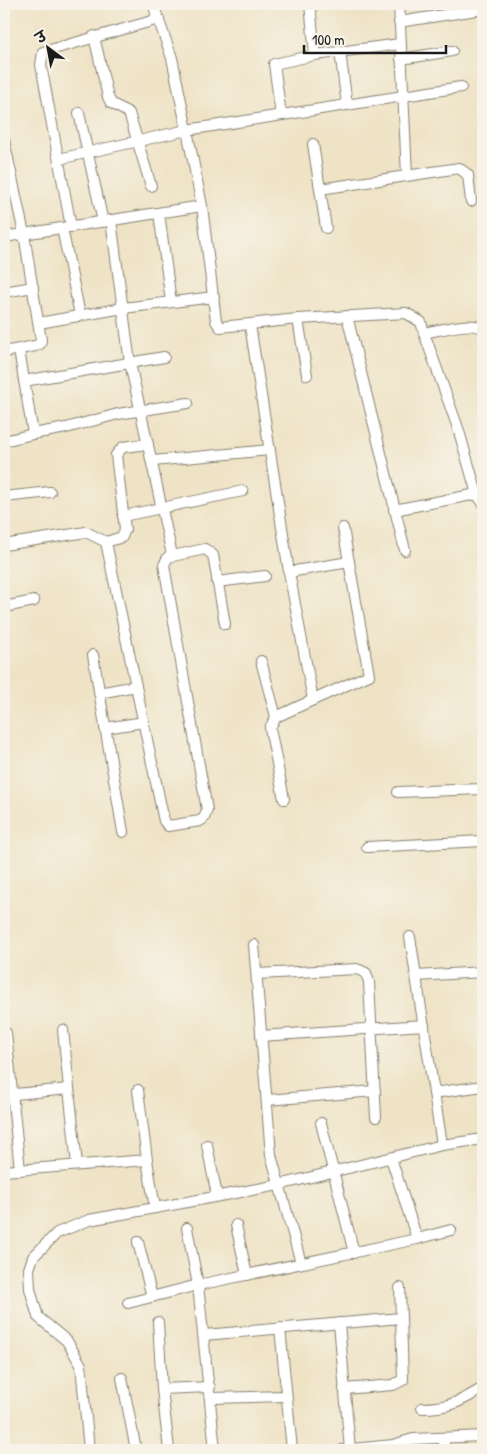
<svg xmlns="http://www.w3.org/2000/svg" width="487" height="1454" viewBox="0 0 487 1454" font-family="'Patrick Hand','Playpen Sans Deva',sans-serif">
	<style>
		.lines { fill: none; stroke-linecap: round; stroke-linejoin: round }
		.minor-casing { stroke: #868071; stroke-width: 12 }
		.minor { stroke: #fff; stroke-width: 10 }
	</style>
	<rect width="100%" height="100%" fill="#f7f3e8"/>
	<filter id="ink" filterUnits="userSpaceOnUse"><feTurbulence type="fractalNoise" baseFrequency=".02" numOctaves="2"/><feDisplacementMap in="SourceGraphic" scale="10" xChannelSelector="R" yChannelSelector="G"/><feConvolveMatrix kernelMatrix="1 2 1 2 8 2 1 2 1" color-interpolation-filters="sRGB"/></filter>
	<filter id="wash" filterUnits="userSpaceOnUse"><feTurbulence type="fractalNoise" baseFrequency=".0096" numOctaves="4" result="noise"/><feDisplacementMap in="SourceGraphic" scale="20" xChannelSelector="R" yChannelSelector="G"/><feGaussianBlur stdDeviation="1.12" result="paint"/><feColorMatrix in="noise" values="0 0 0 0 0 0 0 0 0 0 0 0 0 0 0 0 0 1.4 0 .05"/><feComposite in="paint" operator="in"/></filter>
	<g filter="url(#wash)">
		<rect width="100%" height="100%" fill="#efe3c6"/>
	</g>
	<g filter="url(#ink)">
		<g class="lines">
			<defs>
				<g id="minor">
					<path d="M153 4 172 58 187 130 202 206 216 321 220 327 298 319 406 313 421 322 424 333C437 331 476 319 483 330"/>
					<path d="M310 4 315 55"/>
					<path d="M399 4 407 176"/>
					<path d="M399 22 483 9"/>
					<path d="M94 36 108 97 111 103 129 113 151 186"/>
					<path d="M340 51 347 105"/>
					<path d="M401 59 452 51"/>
					<path d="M79 113 103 222"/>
					<path d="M281 115 274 64 315 55 400 44"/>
					<path d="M4 140 24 234 41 340 40 344 35 346 4 352"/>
					<path d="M313 144 326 228"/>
					<path d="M59 159 187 130 461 87"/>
					<path d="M320 189 459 168 468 175 471 201"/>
					<path d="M159 213 171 302"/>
					<path d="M111 220 130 363 172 555"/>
					<path d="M71 227 41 65 43 52 159 19"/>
					<path d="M62 228 80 315"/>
					<path d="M4 237 202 206"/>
					<path d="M4 292 33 287"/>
					<path d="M347 316 405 550"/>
					<path d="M298 319 307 375"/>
					<path d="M39 323 123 308 214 297"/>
					<path d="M250 325 289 572 313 700 276 717 270 728 284 799"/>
					<path d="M424 333 458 428 477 494 483 503"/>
					<path d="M19 350 33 434 66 428 118 414 188 403"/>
					<path d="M24 381 164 357"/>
					<path d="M4 441 33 434"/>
					<path d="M148 444 123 447 116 455 125 529 122 537 106 542 164 821 168 826 200 821 204 818 207 810 164 565 168 557 205 549 213 555 225 624"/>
					<path d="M153 461 270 450"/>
					<path d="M4 497 50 492"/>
					<path d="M394 510 477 494"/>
					<path d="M123 516 243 491"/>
					<path d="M343 528 349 562"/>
					<path d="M4 545 86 532 106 542"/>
					<path d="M289 572 349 562 369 675 313 700"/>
					<path d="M217 582 265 576"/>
					<path d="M4 607 34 601"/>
					<path d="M93 655 123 832"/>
					<path d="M261 661 276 717"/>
					<path d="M99 693 136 686"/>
					<path d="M105 728 144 722"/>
					<path d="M398 792 483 789"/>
					<path d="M367 847 483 841"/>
					<path d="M410 937 442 1145"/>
					<path d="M254 945 271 1155 301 1263"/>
					<path d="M257 974 357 969 366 973 369 982 376 1117"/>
					<path d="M416 976 483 972"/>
					<path d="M63 1030 77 1165"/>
					<path d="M6 1033 20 1170"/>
					<path d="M261 1036 424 1025"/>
					<path d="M138 1090 147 1160"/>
					<path d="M434 1093 483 1086"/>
					<path d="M4 1095 69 1089"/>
					<path d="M267 1100 375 1091"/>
					<path d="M321 1123 354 1253"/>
					<path d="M207 1145 217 1196"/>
					<path d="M4 1171 147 1160 155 1208 279 1185 442 1145 483 1139"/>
					<path d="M236 1225 247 1275"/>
					<path d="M187 1228 198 1285 215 1450"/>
					<path d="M417 1239 451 1230"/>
					<path d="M138 1242 152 1297"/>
					<path d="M128 1303 198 1285 417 1239 391 1158"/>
					<path d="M158 1322 162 1389 169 1450"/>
					<path d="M339 1323 350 1450"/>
					<path d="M280 1328 292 1450"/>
					<path d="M204 1335 401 1318"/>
					<path d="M122 1378 136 1450"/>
					<path d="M162 1389 210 1387"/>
					<path d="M344 1389 393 1385 403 1380 400 1288"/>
					<path d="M211 1398 286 1396"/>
					<path d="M422 1408C449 1408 460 1402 483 1388"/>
					<path d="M443 1438 445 1450"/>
					<path d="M89 1450 81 1365 67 1341 38 1317 30 1289 29 1269 33 1257 57 1233 89 1220 155 1208"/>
					<path d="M342 1450 393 1445 413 1439 483 1436"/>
				</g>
			</defs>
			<use href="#minor" class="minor-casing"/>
			<use href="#minor" class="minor"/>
		</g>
	</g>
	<rect width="487" height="1454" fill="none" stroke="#f7f3e8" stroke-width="20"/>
	<g transform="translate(48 48) rotate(328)" stroke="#f7f3e8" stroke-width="4" paint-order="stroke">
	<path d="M0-4L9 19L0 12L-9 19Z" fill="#1c1c1c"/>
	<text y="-8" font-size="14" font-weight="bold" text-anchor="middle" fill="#1c1c1c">उ</text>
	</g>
	<path d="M304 45v8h142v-8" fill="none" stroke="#1c1c1c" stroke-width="2.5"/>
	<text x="312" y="45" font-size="15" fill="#1c1c1c" stroke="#f7f3e8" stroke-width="4" paint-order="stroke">100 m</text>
</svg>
